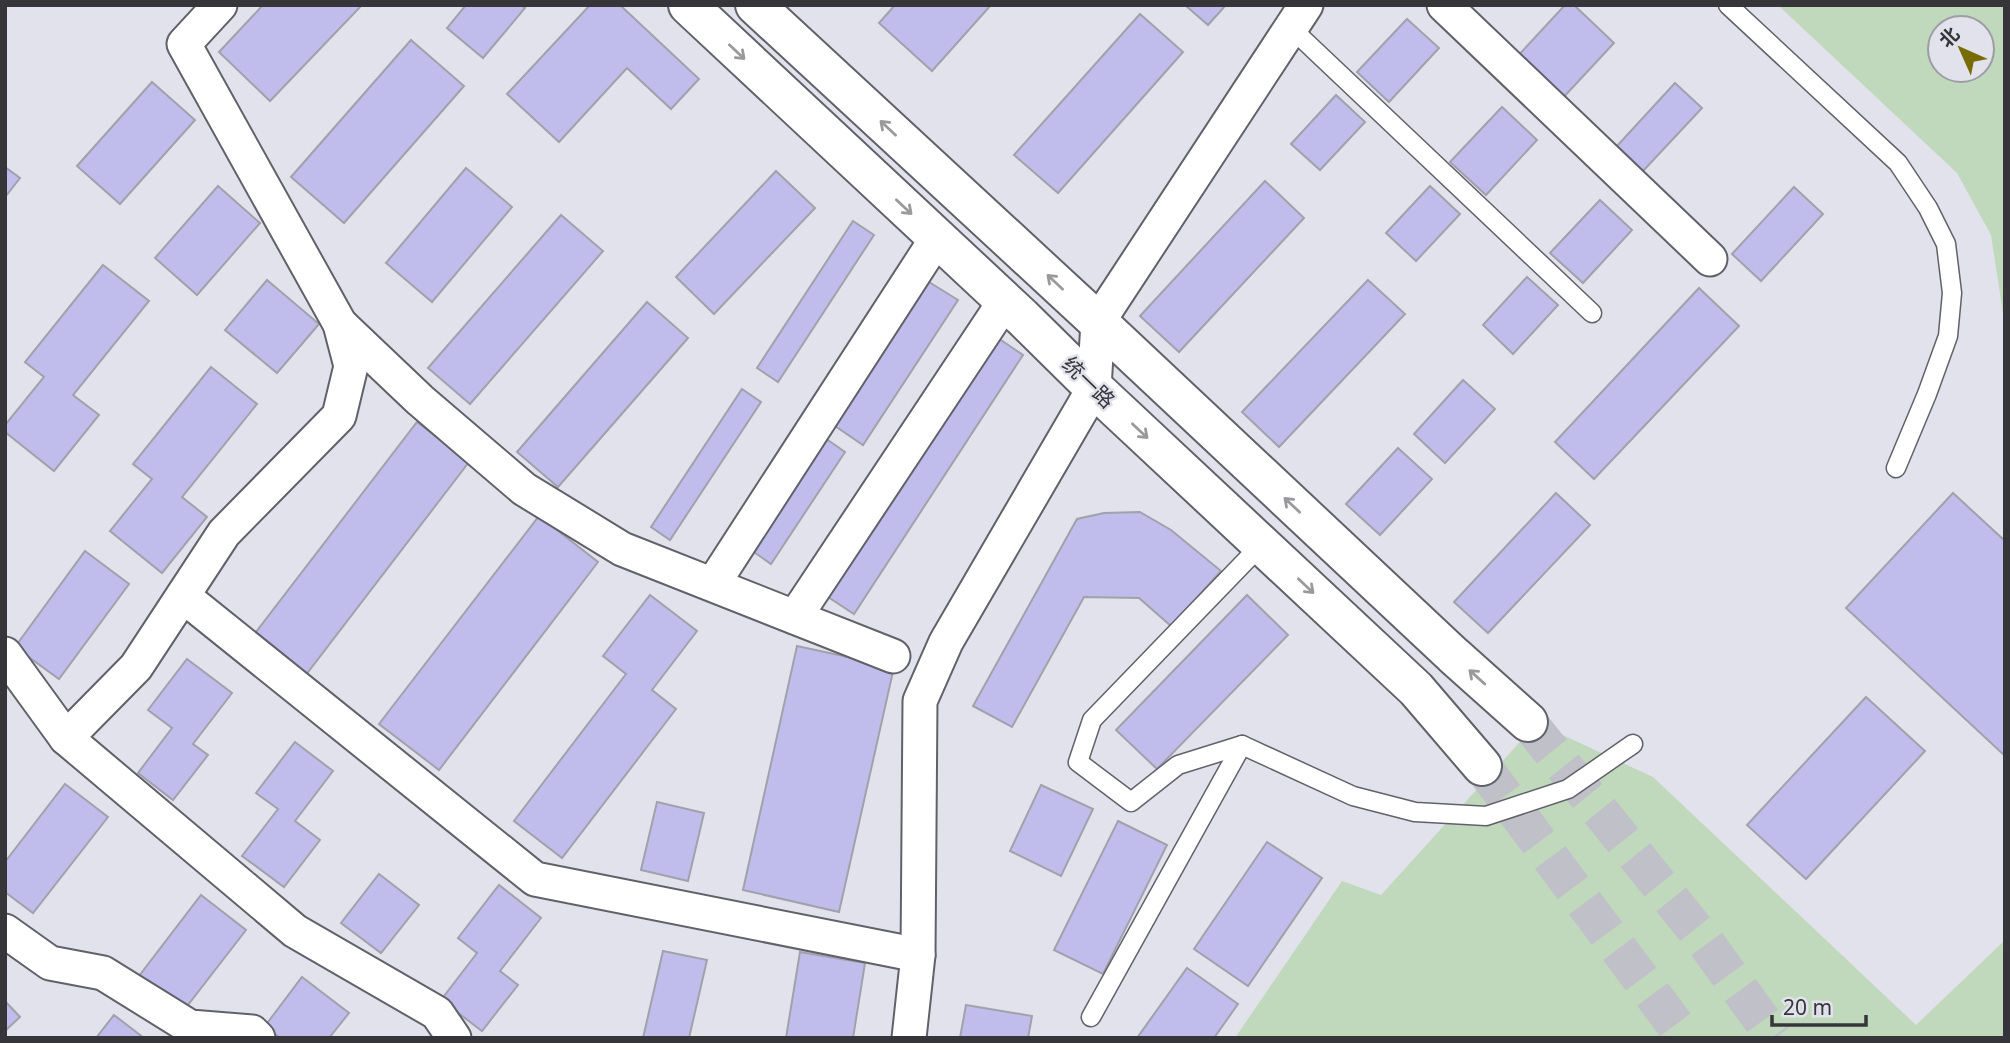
<svg xmlns="http://www.w3.org/2000/svg" width="2010" height="1043" viewBox="0 0 2010 1043" font-family="'Noto Sans','Noto Sans SC',sans-serif">
	<style>
		.green { fill: #c0d8bc; fill-rule: evenodd }
		.building { fill: #c0bdec; stroke: #a1a1ab; stroke-width: 2 }
		.lines { fill: none; stroke-linecap: round; stroke-linejoin: round }
		.secondary-tunnel { stroke: #c0c0c8; stroke-width: 38; stroke-dasharray: 38 19; stroke-linecap: butt }
		.lane-casing { stroke: #61616a; stroke-width: 21 }
		.street-casing { stroke: #61616a; stroke-width: 37 }
		.secondary-casing { stroke: #61616a; stroke-width: 42 }
		.lane { stroke: #fff; stroke-width: 18 }
		.street { stroke: #fff; stroke-width: 33 }
		.secondary { stroke: #fff; stroke-width: 38 }
		.oneway { stroke: #9a9a9c }
		.labels { text-anchor: middle; dominant-baseline: central; stroke-width: 5; stroke-linejoin: round; paint-order: stroke }
		.street-label { font-size: 21px; fill: #36363a; stroke: #e2e2ec }
	</style>
	<rect width="100%" height="100%" fill="#e2e2ec"/>
	<g class="green">
		<path d="M1778 5H2005V326L1991 235 1957 173ZM1940 28H1982V70H1940Z"/>
		<path d="M1537 723 1653 777 1916 1025 2005 940V1038H1235L1342 881 1381 895Z"/>
	</g>
	<g class="building">
		<path d="M263 5H362L270 101 219 52Z"/>
		<path d="M466 5H521L525 8 483 58 447 28Z"/>
		<path d="M590 5H620L699 79 671 109 627 68 559 142 507 94Z"/>
		<path d="M895 5H991L932 71 879 23Z"/>
		<path d="M1185 5H1226L1208 25Z"/>
		<path d="M1565 5H1574L1614 43 1560 101 1515 59Z"/>
		<path d="M1140 14 1183 52 1058 193 1014 155Z"/>
		<path d="M1407 19 1439 48 1389 102 1357 72Z"/>
		<path d="M411 40 464 86 344 223 291 177Z"/>
		<path d="M152 82 195 120 120 204 77 166Z"/>
		<path d="M1675 83 1702 108 1643 171 1617 146Z"/>
		<path d="M1336 95 1365 122 1320 170 1291 144Z"/>
		<path d="M1502 107 1537 140 1486 195 1450 162Z"/>
		<path d="M5 167 20 178 5 197Z"/>
		<path d="M466 168 512 207 432 302 386 263Z"/>
		<path d="M776 171 815 208 714 314 676 277Z"/>
		<path d="M1265 181 1304 218 1179 352 1140 316Z"/>
		<path d="M218 186 260 223 197 295 155 258Z"/>
		<path d="M1430 186 1460 214 1416 261 1386 233Z"/>
		<path d="M1794 187 1823 214 1761 281 1732 254Z"/>
		<path d="M1600 200 1632 230 1583 283 1550 253Z"/>
		<path d="M561 215 603 251 470 404 428 368Z"/>
		<path d="M853 221 874 235 778 382 757 368Z"/>
		<path d="M103 265 149 301 73 395 99 415 54 471 5 432V425L44 377 25 362Z"/>
		<path d="M1527 277 1558 305 1513 354 1483 325Z"/>
		<path d="M267 280 319 324 277 373 225 330Z"/>
		<path d="M1368 280 1405 314 1279 447 1242 412Z"/>
		<path d="M929 282 958 300 863 445 835 426Z"/>
		<path d="M1699 288 1739 326 1594 479 1555 442Z"/>
		<path d="M647 302 688 338 558 487 517 452Z"/>
		<path d="M995 336 1023 355 854 614 825 595Z"/>
		<path d="M211 367 257 404 182 497 207 517 162 573 110 531 152 479 133 464Z"/>
		<path d="M1463 380 1495 409 1445 463 1414 434Z"/>
		<path d="M742 389 761 402 670 540 651 527Z"/>
		<path d="M417 422 469 462 305 676 253 636Z"/>
		<path d="M825 438 845 452 771 564 751 550Z"/>
		<path d="M1398 448 1432 479 1380 535 1346 504Z"/>
		<path d="M1556 493 1590 525 1488 633 1454 602Z"/>
		<path d="M1953 493 2005 541V756L1846 608Z"/>
		<path d="M1140 512 1171 530 1221 571 1171 626 1139 598 1084 597 1012 727 973 706 1077 519 1104 513Z"/>
		<path d="M539 516 598 562 439 770 379 724Z"/>
		<path d="M85 551 129 584 59 679 15 647Z"/>
		<path d="M650 595 697 631 652 690 676 709 562 858 514 821 626 674 603 656Z"/>
		<path d="M1247 595 1288 635 1157 769 1116 730Z"/>
		<path d="M797 646 894 667 839 912 743 890Z"/>
		<path d="M187 659 232 693 193 744 208 755 173 800 138 773 172 728 148 710Z"/>
		<path d="M1866 697 1925 751 1806 879 1747 825Z"/>
		<path d="M295 742 333 771 295 821 320 840 284 887 242 856 278 809 256 793Z"/>
		<path d="M65 784 108 817 33 913 5 892V862Z"/>
		<path d="M1041 785 1093 809 1061 876 1010 851Z"/>
		<path d="M657 802 704 813 688 881 641 870Z"/>
		<path d="M1118 821 1167 845 1103 974 1054 950Z"/>
		<path d="M1267 842 1322 878 1248 986 1194 949Z"/>
		<path d="M379 874 419 905 381 953 341 923Z"/>
		<path d="M499 885 541 918 500 971 518 985 482 1031 441 1000 477 953 458 938Z"/>
		<path d="M201 895 246 930 184 1010 139 976Z"/>
		<path d="M663 951 707 960 689 1038H643Z"/>
		<path d="M800 952 865 963 853 1038H786Z"/>
		<path d="M1187 968 1238 1004 1214 1038H1137Z"/>
		<path d="M302 977 349 1013 329 1038H280L265 1026Z"/>
		<path d="M5 1001 20 1017 5 1031Z"/>
		<path d="M966 1005 1032 1016 1028 1038H960Z"/>
		<path d="M114 1015 144 1038H96Z"/>
	</g>
	<g class="lines">
		<g class="secondary-tunnel">
			<path d="M1528 722 1703 939 1775 1038"/>
			<path d="M1482 766 1685 1038"/>
		</g>
		<defs>
			<g id="lane">
				<path d="M1728 5 1898 163 1928 208 1946 244 1952 293 1948 336 1927 394 1896 468"/>
				<path d="M1291 28 1592 313"/>
				<path d="M1242 745 1178 765 1131 802 1078 762 1092 720 1262 544"/>
				<path d="M1091 1017 1242 745 1353 796 1415 812 1486 816 1568 789 1633 744"/>
			</g>
			<g id="street">
				<path d="M1444 5 1710 259"/>
				<path d="M340 324 420 400 524 489 622 549 893 656"/>
				<path d="M713 584 937 238"/>
				<path d="M183 596 535 879 918 955"/>
				<path d="M795 617 1005 301"/>
				<path d="M5 654 66 738 295 931 437 1013 454 1038"/>
				<path d="M66 738 136 667 224 533 339 416 351 366 340 324 184 44 220 5"/>
				<path d="M5 931 50 963 103 973 190 1027 252 1032 258 1038"/>
				<path d="M909 1038 918 955 920 701 946 642 1094 388 1098 322 1306 5"/>
			</g>
			<g id="secondary">
				<path d="M688 5 1022 317 1094 388 1416 689 1482 766"/>
				<path d="M755 5 1098 322 1453 655 1528 722"/>
			</g>
		</defs>
		<use href="#lane" class="lane-casing"/>
		<use href="#street" class="street-casing"/>
		<use href="#secondary" class="secondary-casing"/>
		<use href="#lane" class="lane"/>
		<use href="#street" class="street"/>
		<use href="#secondary" class="secondary"/>
	</g>
	<defs><path id="oneway-shaft" d="M-6 0H5M1.5-3L5.5 0L1.5 3" fill="none" stroke-width="1.6" stroke-linecap="round" stroke-linejoin="round" transform="scale(1.75)"/></defs>
	<g class="oneway">
		<use href="#oneway-shaft" transform="translate(737 52) rotate(43)"/>
		<use href="#oneway-shaft" transform="translate(888 128) rotate(-137)"/>
		<use href="#oneway-shaft" transform="translate(904 207) rotate(43)"/>
		<use href="#oneway-shaft" transform="translate(1055 282) rotate(-137)"/>
		<use href="#oneway-shaft" transform="translate(1140 431) rotate(43)"/>
		<use href="#oneway-shaft" transform="translate(1292 505) rotate(-137)"/>
		<use href="#oneway-shaft" transform="translate(1306 586) rotate(43)"/>
		<use href="#oneway-shaft" transform="translate(1477 677) rotate(-138)"/>
	</g>
	<g class="labels">
		<g class="street-label">
			<text transform="translate(1089 382) rotate(44)">统一路</text>
		</g>
	</g>
	<rect width="2010" height="1043" fill="none" stroke="#36363a" stroke-width="14"/>
	<g transform="translate(1961 49) rotate(315)"><circle r="33" fill="#e2e2ec" stroke="#9d9da5" stroke-width="2"/>
	<path d="M0-5L12 26L0 18L-12 26Z" fill="#786c06"/>
	<text y="-10" font-size="19" font-weight="bold" text-anchor="middle" fill="#36363a">北</text>
	</g>
	<path d="M1772 1015v10h94v-10" fill="none" stroke="#36363a" stroke-width="3.5"/>
	<text x="1783" y="1015" font-size="21" fill="#36363a" stroke="#e2e2ec" stroke-width="5" paint-order="stroke">20 m</text>
</svg>
